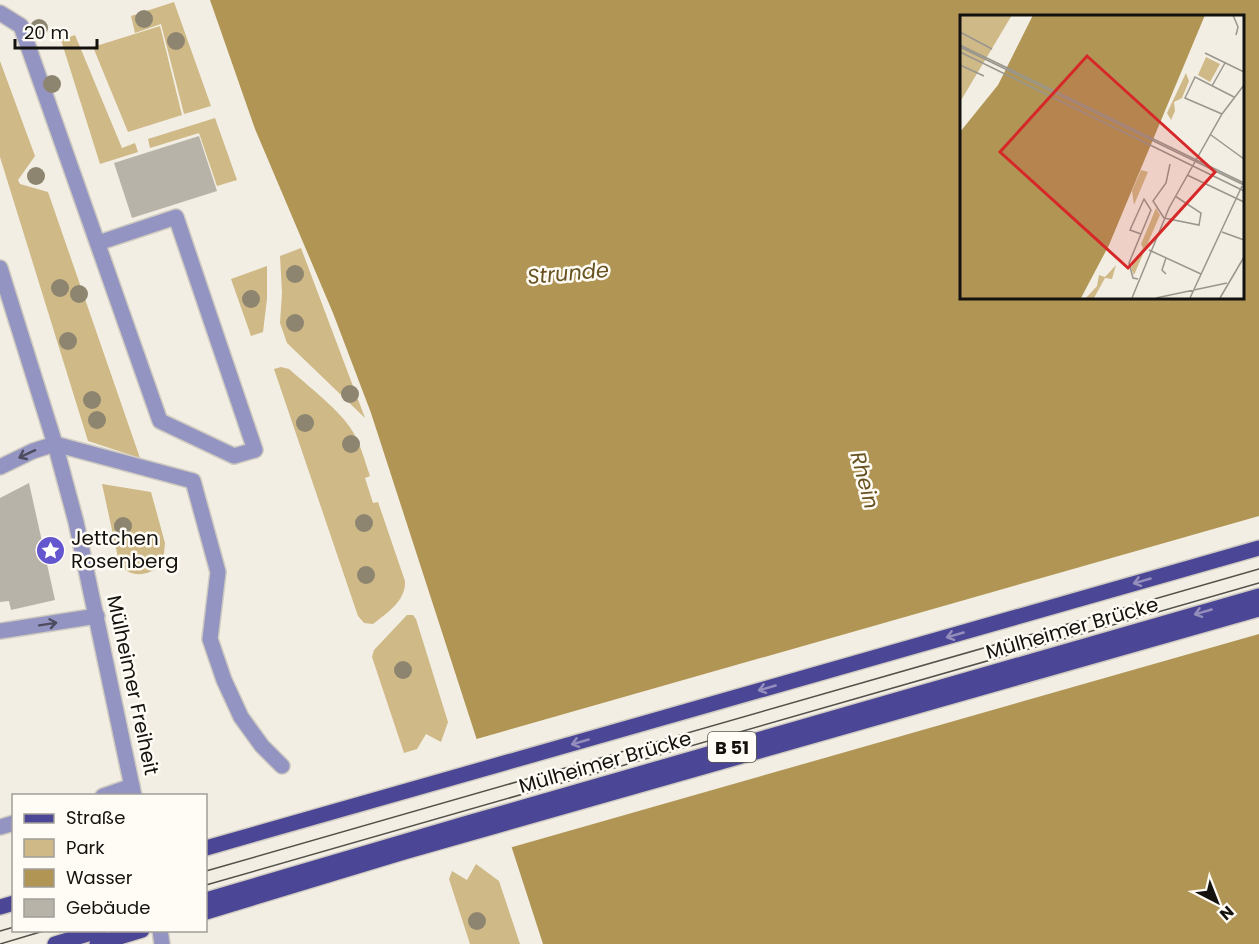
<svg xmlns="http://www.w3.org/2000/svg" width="1259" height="944" viewBox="0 0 1259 944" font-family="Poppins,sans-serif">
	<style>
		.green { fill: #cfb987 }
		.water { fill: #b19555; fill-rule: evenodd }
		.pier { fill: #f3eee3 }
		.building { fill: #b8b3a8 }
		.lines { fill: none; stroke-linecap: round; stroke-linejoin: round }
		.minor-casing { stroke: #cfcbc1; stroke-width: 18 }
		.major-casing { stroke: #cfcbc1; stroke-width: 18 }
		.minor { stroke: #9394c1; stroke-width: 15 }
		.major { stroke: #4c4696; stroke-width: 15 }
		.tram { stroke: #52504a; stroke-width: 1.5 }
		.tree { fill: #8e8570 }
		.oneway { stroke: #4d4c5f }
		.oneway2 { stroke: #948ebc }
		.labels { text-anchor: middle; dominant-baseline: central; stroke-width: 5; stroke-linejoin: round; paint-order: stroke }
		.shield { fill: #fffbf5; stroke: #5a5853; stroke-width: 1.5 }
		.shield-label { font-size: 18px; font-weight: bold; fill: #13120e }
		.poi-label { font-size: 20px; fill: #13120e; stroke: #fffbf5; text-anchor: start }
		.street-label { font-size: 20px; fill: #13120e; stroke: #fffbf5 }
		.water-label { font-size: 21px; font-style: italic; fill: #675221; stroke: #fffbf5 }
		.inset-road { fill: none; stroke: #99968e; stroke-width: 1.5 }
		.view { fill: #d62828; fill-opacity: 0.15; stroke: #d62828; stroke-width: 3 }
		.inset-edge { fill: none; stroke: #13120e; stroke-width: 3 }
	</style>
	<rect width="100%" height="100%" fill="#f3eee3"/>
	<g class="green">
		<path d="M174 2 211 106 184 114 161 24 135 33 131 16Z"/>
		<path d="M160 26 182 115 128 132 93 47Z"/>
		<path d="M75 35 122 148 135 143 138 152 100 164 61 40Z"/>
		<path d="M0 61 35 156 18 180 20 184 48 192 140 458 88 441 0 157Z"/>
		<path d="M215 118 237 180 217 186 199 133 150 148 148 139Z"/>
		<path d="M301 248 365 418 287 343 280 323 282 293 280 256Z"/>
		<path d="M267 266V299L263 332 251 336 231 279Z"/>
		<path d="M281 367 289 369C308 386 341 411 353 432 361 445 365 462 370 476L365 478 373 503 378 502 405 581C406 601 387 613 373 624L364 623 358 616 274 369Z"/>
		<path d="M102 484 151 492 165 543 163 564C148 576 130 580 119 562Z"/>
		<path d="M407 615H413L416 619 448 722 441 742 426 734 417 749 404 753 372 657 374 650Z"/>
		<path d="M476 864 499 881 520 944H470L449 879 452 871 467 880Z"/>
	</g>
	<path class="water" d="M210 0H1259V944H543L371 413 333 313 255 129ZM962 16H1242V297H962Z"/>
	<path class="pier" d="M1259 516V634L509 848 473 740Z"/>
	<g class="building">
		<path d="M199 136 217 191 132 218 114 163Z"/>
		<path d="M29 483 55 600 11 610 9 601 0 602V498Z"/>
	</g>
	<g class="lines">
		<defs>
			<g id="minor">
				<path d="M0 13 21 26 160 421 234 456 255 450 176 217 98 243"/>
				<path d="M0 268 55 444 76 522 134 796"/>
				<path d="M55 444 193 481 218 572 210 639 224 680 241 717 262 746 282 766"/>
				<path d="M0 467 33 451 55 444"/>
				<path d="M0 631 97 616"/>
				<path d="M103 796 132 786"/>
				<path d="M0 827 14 823"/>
				<path d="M160 930 162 944"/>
			</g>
			<g id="major">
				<path d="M206 848 1259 548"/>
				<path d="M206 900 468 823 1259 596"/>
				<path d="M0 907 14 903"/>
				<path d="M206 912 404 852 1259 609"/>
				<path d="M55 944 101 930"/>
				<path d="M97 944 142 930"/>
			</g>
		</defs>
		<use href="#minor" class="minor-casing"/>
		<use href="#major" class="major-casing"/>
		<use href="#minor" class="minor"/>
		<use href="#major" class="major"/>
		<g class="tram">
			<path d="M206 871 1259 569"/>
			<path d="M206 885 1259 583"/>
			<path d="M0 931 14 927"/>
			<path d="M0 944 47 930"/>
		</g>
	</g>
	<g class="tree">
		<circle cx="144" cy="19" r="9"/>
		<circle cx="39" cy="28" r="9"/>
		<circle cx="176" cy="41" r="9"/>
		<circle cx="52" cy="84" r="9"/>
		<circle cx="36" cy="176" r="9"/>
		<circle cx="295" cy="274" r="9"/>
		<circle cx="60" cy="288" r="9"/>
		<circle cx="79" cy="294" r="9"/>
		<circle cx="251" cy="299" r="9"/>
		<circle cx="295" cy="323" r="9"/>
		<circle cx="68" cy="341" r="9"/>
		<circle cx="350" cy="394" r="9"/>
		<circle cx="92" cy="400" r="9"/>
		<circle cx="97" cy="420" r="9"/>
		<circle cx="305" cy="423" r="9"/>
		<circle cx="351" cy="444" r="9"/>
		<circle cx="364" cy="523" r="9"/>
		<circle cx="123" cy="526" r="9"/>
		<circle cx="366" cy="575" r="9"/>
		<circle cx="403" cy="670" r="9"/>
		<circle cx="477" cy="921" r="9"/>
	</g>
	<defs><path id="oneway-shaft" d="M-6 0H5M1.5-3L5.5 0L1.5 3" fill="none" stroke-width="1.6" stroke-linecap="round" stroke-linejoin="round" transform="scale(1.5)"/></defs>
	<g class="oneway">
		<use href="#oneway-shaft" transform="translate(27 454) rotate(155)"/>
		<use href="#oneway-shaft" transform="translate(48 624) rotate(-9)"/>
	</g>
	<g class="oneway2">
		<use href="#oneway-shaft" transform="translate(1142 581) rotate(164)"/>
		<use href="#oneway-shaft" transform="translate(1203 612) rotate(164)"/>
		<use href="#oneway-shaft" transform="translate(955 635) rotate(164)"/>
		<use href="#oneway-shaft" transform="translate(767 688) rotate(164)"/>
		<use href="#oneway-shaft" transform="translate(580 742) rotate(164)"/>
	</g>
	<defs>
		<symbol id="sight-disc" viewBox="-11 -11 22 22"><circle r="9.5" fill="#6356cf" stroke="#fffbf5"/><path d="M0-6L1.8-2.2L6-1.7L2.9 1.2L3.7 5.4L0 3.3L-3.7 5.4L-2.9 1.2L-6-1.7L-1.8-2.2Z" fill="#fff"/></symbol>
	</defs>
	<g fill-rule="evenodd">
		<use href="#sight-disc" x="34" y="534" width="33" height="33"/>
	</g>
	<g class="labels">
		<rect class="shield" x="708" y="732" width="48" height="30" rx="4.5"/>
		<g class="shield-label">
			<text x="732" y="747">B 51</text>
		</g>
		<g class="poi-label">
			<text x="71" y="538">Jettchen<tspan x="71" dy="23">Rosenberg</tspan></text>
		</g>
		<g class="street-label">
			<text transform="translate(1072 628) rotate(-16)">Mülheimer Brücke</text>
			<text transform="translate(133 685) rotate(78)">Mülheimer Freiheit</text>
			<text transform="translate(605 762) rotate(-16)">Mülheimer Brücke</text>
		</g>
		<g class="water-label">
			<text transform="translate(568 273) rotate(-5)">Strunde</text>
			<text transform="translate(865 480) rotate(75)">Rhein</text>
		</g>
	</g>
	<g transform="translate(960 15)">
		<rect width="284" height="284" fill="#f3eee3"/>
		<path d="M0 0H52L0 87ZM246 42 260 49 250 67 238 60ZM226 58 229 66 222 83 214 87 215 96 211 105 207 98ZM181 155 188 157 174 190 172 176ZM196 193 200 200 174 260 171 253 183 233 181 229ZM156 250 152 264 145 263 134 283H126L137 271 139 260 145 262Z" fill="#cfb987"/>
		<path d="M73 0H245L149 230 121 283H0V117L38 70Z" fill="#b19555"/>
		<path class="inset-road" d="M273 0 278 12 276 20M0 17 32 34M0 30 284 168M0 32 284 170M0 37 284 176M245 38 284 57M0 50 24 61M252 71 265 48M262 99 225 83 235 62 274 82M251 120 284 144M227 160 284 187M204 203 239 210 241 198 215 181M204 203 193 186 206 168 210 149M262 217 284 225M189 235 241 259M206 259 202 255 206 243M178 264 173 263 169 248 191 195 184 184 170 215 181 219M172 283 209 193 262 99 284 70M196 283 267 268M230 283 282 171M260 283 284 242"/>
		<path class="view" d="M127 41 255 157 168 253 40 137Z"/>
		<rect width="284" height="284" class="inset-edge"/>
	</g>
	<rect x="12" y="794" width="195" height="138" fill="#fffbf5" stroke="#a19e99" stroke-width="1.5"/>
	<rect x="24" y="814" width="30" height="9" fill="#4c4696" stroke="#a19e99" stroke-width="1.5"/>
	<text x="66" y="824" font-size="18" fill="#13120e">Straße</text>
	<rect x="24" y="839" width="30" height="18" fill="#cfb987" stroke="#a19e99" stroke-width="1.5"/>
	<text x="66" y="854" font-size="18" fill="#13120e">Park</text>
	<rect x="24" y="869" width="30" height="18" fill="#b19555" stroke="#a19e99" stroke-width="1.5"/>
	<text x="66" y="884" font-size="18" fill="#13120e">Wasser</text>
	<rect x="24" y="899" width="30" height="18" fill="#b8b3a8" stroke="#a19e99" stroke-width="1.5"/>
	<text x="66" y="914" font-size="18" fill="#13120e">Gebäude</text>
	<g transform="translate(1217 902) rotate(138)" stroke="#fffbf5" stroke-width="4.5" paint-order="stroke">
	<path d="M0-4.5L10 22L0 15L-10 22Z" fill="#13120e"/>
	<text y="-9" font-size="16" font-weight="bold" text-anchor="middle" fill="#13120e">N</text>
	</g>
	<path d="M15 39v9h82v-9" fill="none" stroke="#13120e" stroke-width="3"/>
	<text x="24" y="39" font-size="18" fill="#13120e" stroke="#fffbf5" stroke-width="4.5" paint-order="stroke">20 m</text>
</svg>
